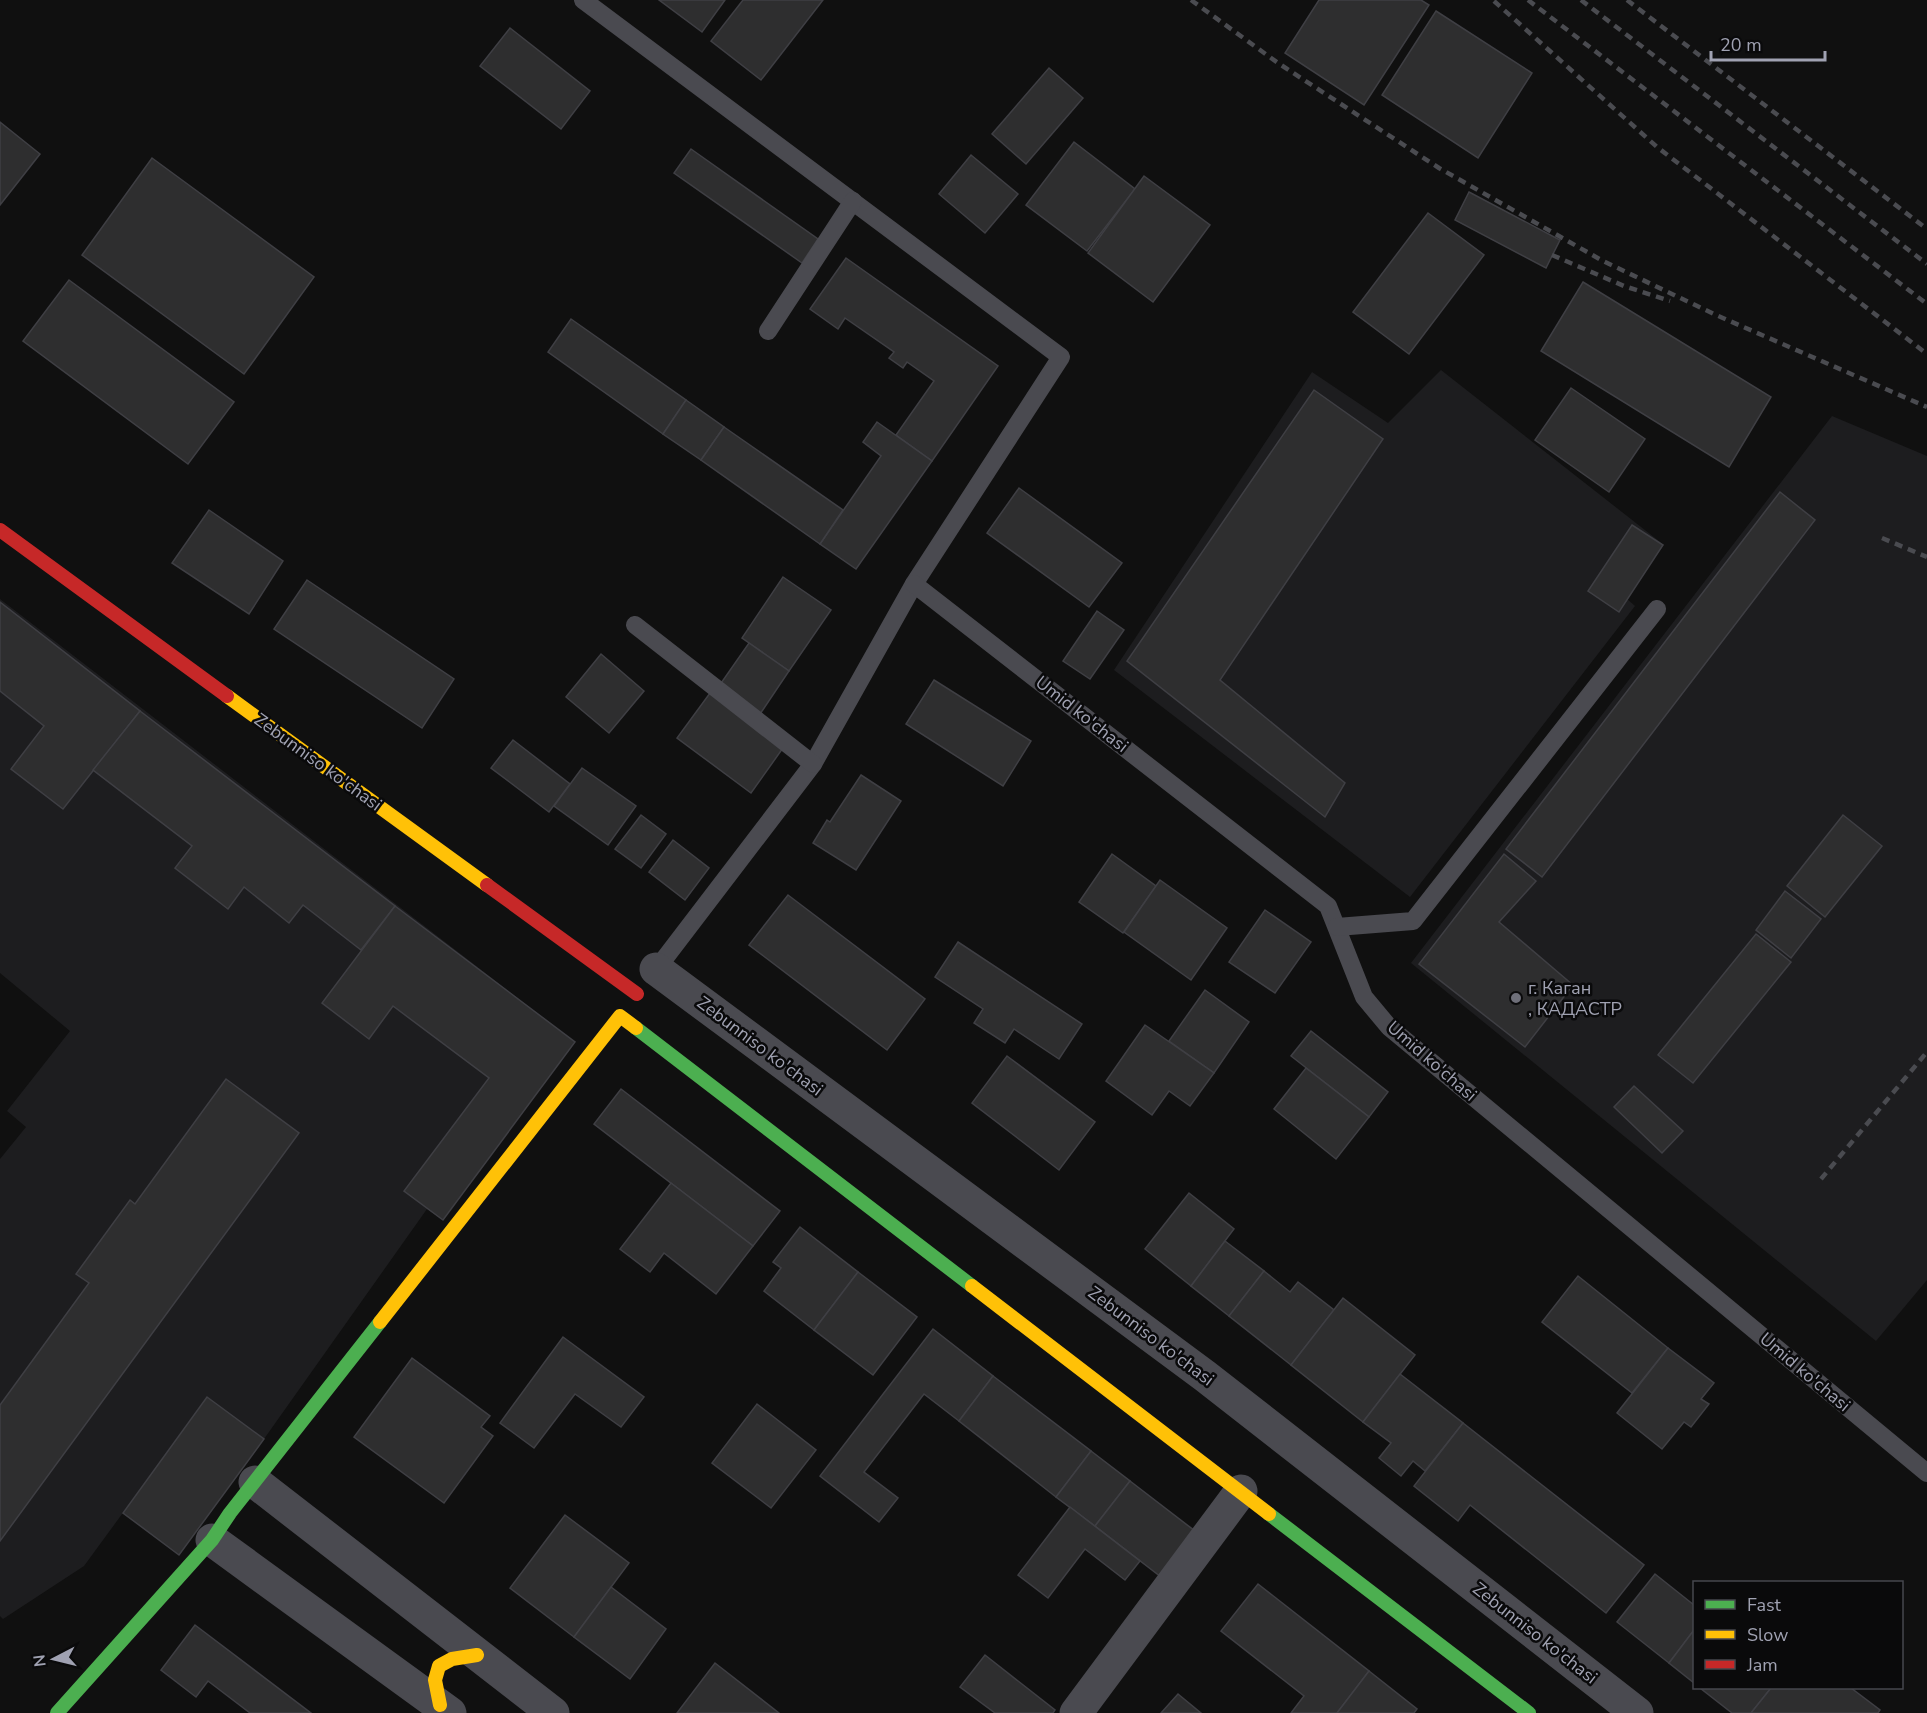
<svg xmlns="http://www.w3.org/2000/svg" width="1927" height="1713" viewBox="0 0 1927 1713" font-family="'Nunito Sans',sans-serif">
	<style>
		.built { fill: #1d1d1f }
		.building { fill: #2e2e2f; stroke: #3f3f44; stroke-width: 1.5 }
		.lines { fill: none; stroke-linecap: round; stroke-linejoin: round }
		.lane { stroke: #4a4a50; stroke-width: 18 }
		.street { stroke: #4a4a50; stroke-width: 33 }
		.fast { stroke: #4caf50; stroke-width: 14 }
		.slow { stroke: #ffc107; stroke-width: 14 }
		.jam { stroke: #c62828; stroke-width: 14 }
		.rail { stroke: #4a4b50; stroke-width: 4.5; stroke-dasharray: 8 6; stroke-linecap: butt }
		.poi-dot { fill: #6e6f79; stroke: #0a0a0b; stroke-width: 2 }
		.labels { text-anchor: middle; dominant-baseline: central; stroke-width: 5; stroke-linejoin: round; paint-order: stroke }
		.street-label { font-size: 18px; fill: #a0a2b2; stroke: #0a0a0b }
		.poi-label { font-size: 18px; fill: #a0a2b2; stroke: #0a0a0b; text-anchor: start }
	</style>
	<rect width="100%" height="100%" fill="#101010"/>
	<g class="built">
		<path d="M1441 370 1664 545 1626 598 1635 606 1410 897 1114 670 1312 372 1388 423Z"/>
		<path d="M1832 416 1927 456V1280L1876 1341 1411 963Z"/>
		<path d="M0 599 575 1042 443 1220 427 1209 264 1439 207 1398 84 1566 3 1619 0 1616V1159L26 1127 7 1111 70 1031 0 973Z"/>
	</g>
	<g class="building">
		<path d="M659 0H725L702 32Z"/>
		<path d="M743 0H823L761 80 711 41Z"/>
		<path d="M1319 0H1421L1429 5 1364 105 1285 53Z"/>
		<path d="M1436 11 1532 73 1478 158 1382 95Z"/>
		<path d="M510 28 590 91 561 129 480 66Z"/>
		<path d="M1049 68 1083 98 1026 164 992 134Z"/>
		<path d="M0 122 40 154 0 205Z"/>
		<path d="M1074 142 1135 189 1087 251 1026 205Z"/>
		<path d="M691 149 818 239 802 263 674 173Z"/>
		<path d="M971 155 1018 194 985 233 939 194Z"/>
		<path d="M152 158 314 277 244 374 82 255Z"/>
		<path d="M1144 176 1210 225 1153 302 1088 253Z"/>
		<path d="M1469 192 1560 240 1546 268 1455 220Z"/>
		<path d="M1428 213 1484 255 1409 354 1353 312Z"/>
		<path d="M846 258 998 366 932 461 896 435 934 381 907 362 903 368 889 358 894 352 845 318 838 329 810 309Z"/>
		<path d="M69 280 234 402 188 464 23 341Z"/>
		<path d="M1583 282 1771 397 1729 467 1541 351Z"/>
		<path d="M571 319 686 400 663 434 548 352Z"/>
		<path d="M1571 388 1645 439 1609 492 1535 440Z"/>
		<path d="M1314 390 1383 439 1220 680 1345 783 1325 817 1127 661Z"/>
		<path d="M686 400 724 427 701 460 663 434Z"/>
		<path d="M877 422 932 461 856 569 820 544 881 456 863 442Z"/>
		<path d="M724 427 843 510 820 544 701 460Z"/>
		<path d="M1019 488 1122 563 1089 607 987 533Z"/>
		<path d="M1780 492 1815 520 1542 877 1506 849Z"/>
		<path d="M209 510 283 561 249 614 172 563Z"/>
		<path d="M1632 525 1663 545 1619 612 1588 591Z"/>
		<path d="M783 577 831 610 789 671 742 638Z"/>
		<path d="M307 580 454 679 422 728 274 629Z"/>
		<path d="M0 602 140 711 63 809 11 769 44 726 0 691Z"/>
		<path d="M1097 611 1124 630 1090 679 1063 661Z"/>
		<path d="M749 643 789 671 760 714 719 686Z"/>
		<path d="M601 654 644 691 609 733 566 697Z"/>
		<path d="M934 680 1031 741 1003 786 906 724Z"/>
		<path d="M710 693 783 748 751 793 677 738Z"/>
		<path d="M140 711 395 906 361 950 303 905 289 923 244 887 228 909 175 868 192 846 93 770Z"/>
		<path d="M513 740 570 784 549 812 491 768Z"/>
		<path d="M582 768 636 806 608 845 554 806Z"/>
		<path d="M861 775 901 801 856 870 813 843 827 820 830 822Z"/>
		<path d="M641 815 666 834 641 868 615 849Z"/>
		<path d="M1843 815 1882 846 1825 917 1787 886Z"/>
		<path d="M673 840 709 868 685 900 649 872Z"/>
		<path d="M1112 854 1156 886 1123 933 1079 902Z"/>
		<path d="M1504 854 1536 881 1499 922 1573 985 1525 1047 1419 964Z"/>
		<path d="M1160 880 1227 928 1191 980 1124 932Z"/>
		<path d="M1785 891 1821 919 1791 958 1756 930Z"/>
		<path d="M788 895 925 999 887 1050 749 945Z"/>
		<path d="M395 906 575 1042 443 1220 404 1191 489 1078 393 1006 369 1039 322 1003Z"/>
		<path d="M1265 910 1311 942 1275 993 1229 962Z"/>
		<path d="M1756 934 1791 962 1693 1083 1658 1055Z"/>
		<path d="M958 942 1082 1024 1059 1059 1014 1029 1005 1043 974 1023 983 1009 935 977Z"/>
		<path d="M1205 990 1249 1022 1214 1073 1169 1041Z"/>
		<path d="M1145 1025 1214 1073 1190 1106 1169 1091 1152 1115 1106 1081Z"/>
		<path d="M1311 1031 1388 1092 1369 1117 1291 1056Z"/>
		<path d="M1007 1056 1095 1122 1059 1170 972 1103Z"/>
		<path d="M1306 1068 1369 1117 1336 1159 1274 1109Z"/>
		<path d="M226 1079 299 1133 0 1541V1405L89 1283 76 1274 130 1200 135 1204Z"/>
		<path d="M1634 1086 1683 1131 1662 1153 1614 1107Z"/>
		<path d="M621 1089 780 1211 753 1246 594 1124Z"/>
		<path d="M671 1183 753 1246 716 1294 664 1253 650 1272 620 1249Z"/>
		<path d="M1189 1193 1234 1229 1191 1286 1145 1249Z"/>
		<path d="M800 1227 858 1272 814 1330 764 1291 781 1268 773 1262Z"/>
		<path d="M1225 1241 1264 1271 1229 1316 1191 1286Z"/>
		<path d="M1264 1271 1290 1292 1298 1282 1334 1310 1291 1365 1229 1316Z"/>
		<path d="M858 1272 917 1317 873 1375 814 1330Z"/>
		<path d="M1578 1276 1668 1348 1632 1393 1542 1322Z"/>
		<path d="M1343 1298 1415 1355 1363 1422 1291 1365Z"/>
		<path d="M933 1329 993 1376 959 1421 924 1394 864 1472 898 1498 879 1522 820 1476Z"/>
		<path d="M563 1337 644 1397 621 1427 575 1394 534 1448 500 1423Z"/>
		<path d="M1668 1348 1714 1383 1701 1399 1709 1404 1691 1427 1684 1422 1662 1449 1617 1413Z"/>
		<path d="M412 1358 490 1416 481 1427 493 1436 444 1503 354 1437Z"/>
		<path d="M1400 1374 1463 1423 1425 1471 1413 1461 1401 1476 1379 1458 1391 1443 1363 1422Z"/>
		<path d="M993 1376 1091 1451 1056 1497 959 1421Z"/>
		<path d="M207 1397 264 1439 179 1555 123 1513Z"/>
		<path d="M757 1404 816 1450 771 1508 712 1463Z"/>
		<path d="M1463 1423 1644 1565 1606 1613 1470 1505 1458 1521 1414 1486Z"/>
		<path d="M1091 1451 1130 1481 1095 1526 1056 1497Z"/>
		<path d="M1130 1481 1195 1531 1161 1577 1095 1526Z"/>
		<path d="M1070 1507 1140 1561 1125 1580 1085 1549 1048 1598 1018 1575Z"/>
		<path d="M565 1515 629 1563 574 1637 510 1588Z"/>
		<path d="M1655 1574 1694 1605V1630L1669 1663 1617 1622Z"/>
		<path d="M1258 1584 1369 1671 1337 1713H1291L1304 1696 1221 1631Z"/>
		<path d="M611 1587 666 1629 630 1679 574 1637Z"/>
		<path d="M195 1625 311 1713H250L208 1681 196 1697 161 1670Z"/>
		<path d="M1694 1630V1683L1669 1663Z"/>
		<path d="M985 1655 1055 1710 1053 1713H995L960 1687Z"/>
		<path d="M715 1663 779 1713H677Z"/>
		<path d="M1369 1671 1417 1709 1414 1713H1337Z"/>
		<path d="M1700 1688H1771L1751 1713H1732Z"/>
		<path d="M1771 1688H1851L1880 1710 1878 1713H1751Z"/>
		<path d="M1178 1694 1201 1713H1161Z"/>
	</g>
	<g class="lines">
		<g class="lane">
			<path d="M583 0 1061 357 914 584 813 764 652 975"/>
			<path d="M768 331 853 201"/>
			<path d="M914 584 1328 906 1364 997 1389 1027 1927 1473"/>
			<path d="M635 625 813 764"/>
			<path d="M1337 927 1413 921 1657 609"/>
		</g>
		<g class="street">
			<path d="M656 969 1205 1376 1637 1713"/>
			<path d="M255 1482 553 1713"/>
			<path d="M212 1540 450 1713"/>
			<path d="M1076 1713 1241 1491"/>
		</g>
		<g class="fast">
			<path d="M636 1028 972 1286"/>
			<path d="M1269 1514 1529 1713"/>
			<path d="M57 1713 212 1540 230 1513 380 1322"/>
		</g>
		<g class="slow">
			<path d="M227 696 487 885"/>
			<path d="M972 1286 1269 1514"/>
			<path d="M380 1322 620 1016 636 1028"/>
			<path d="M440 1705 435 1680 439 1666 452 1659 477 1655"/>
		</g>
		<g class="jam">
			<path d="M0 530 227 696"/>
			<path d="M487 885 637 994"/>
		</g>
		<g class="rail">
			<path d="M1191 0 1278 63 1439 168 1603 261 1716 315 1927 407"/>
			<path d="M1528 0 1927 304"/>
			<path d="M1581 0 1927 264"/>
			<path d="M1627 0 1927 229"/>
			<path d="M1494 1 1657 147 1927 354"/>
			<path d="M1552 255 1624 286 1670 301"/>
			<path d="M1882 538 1927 557"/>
			<path d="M1821 1179 1927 1052"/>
		</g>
	</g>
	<circle class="poi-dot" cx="1516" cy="998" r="6"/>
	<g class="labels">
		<g class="street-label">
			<text transform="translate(1082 714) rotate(38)">Umid ko'chasi</text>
			<text transform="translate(318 762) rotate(36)">Zebunniso ko'chasi</text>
			<text transform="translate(760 1046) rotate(37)">Zebunniso ko'chasi</text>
			<text transform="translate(1432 1061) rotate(41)">Umid ko'chasi</text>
			<text transform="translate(1151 1336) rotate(37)">Zebunniso ko'chasi</text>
			<text transform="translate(1805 1372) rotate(40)">Umid ko'chasi</text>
			<text transform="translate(1535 1633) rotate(38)">Zebunniso ko'chasi</text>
		</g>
		<g class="poi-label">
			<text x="1528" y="988">г. Каган<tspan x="1528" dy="21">, КАДАСТР</tspan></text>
		</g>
	</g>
	<rect x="1693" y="1581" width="210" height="108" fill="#0a0a0b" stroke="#46474e" stroke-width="1.5"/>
	<rect x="1705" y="1600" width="30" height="9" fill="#4caf50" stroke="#46474e" stroke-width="1.5"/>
	<text x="1747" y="1611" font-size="18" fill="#a0a2b2">Fast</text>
	<rect x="1705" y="1630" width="30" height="9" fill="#ffc107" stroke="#46474e" stroke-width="1.5"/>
	<text x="1747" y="1641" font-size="18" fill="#a0a2b2">Slow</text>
	<rect x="1705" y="1660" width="30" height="9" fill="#c62828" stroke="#46474e" stroke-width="1.5"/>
	<text x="1747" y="1671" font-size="18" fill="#a0a2b2">Jam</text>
	<g transform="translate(54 1659) rotate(263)" stroke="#0a0a0b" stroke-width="4.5" paint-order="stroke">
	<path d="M0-4.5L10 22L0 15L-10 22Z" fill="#a0a2b2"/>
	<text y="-9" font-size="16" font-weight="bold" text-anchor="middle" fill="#a0a2b2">N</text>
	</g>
	<path d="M1711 51v9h114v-9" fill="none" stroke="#a0a2b2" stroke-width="3"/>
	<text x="1720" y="51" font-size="18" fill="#a0a2b2" stroke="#0a0a0b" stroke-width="4.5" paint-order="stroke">20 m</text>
</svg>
